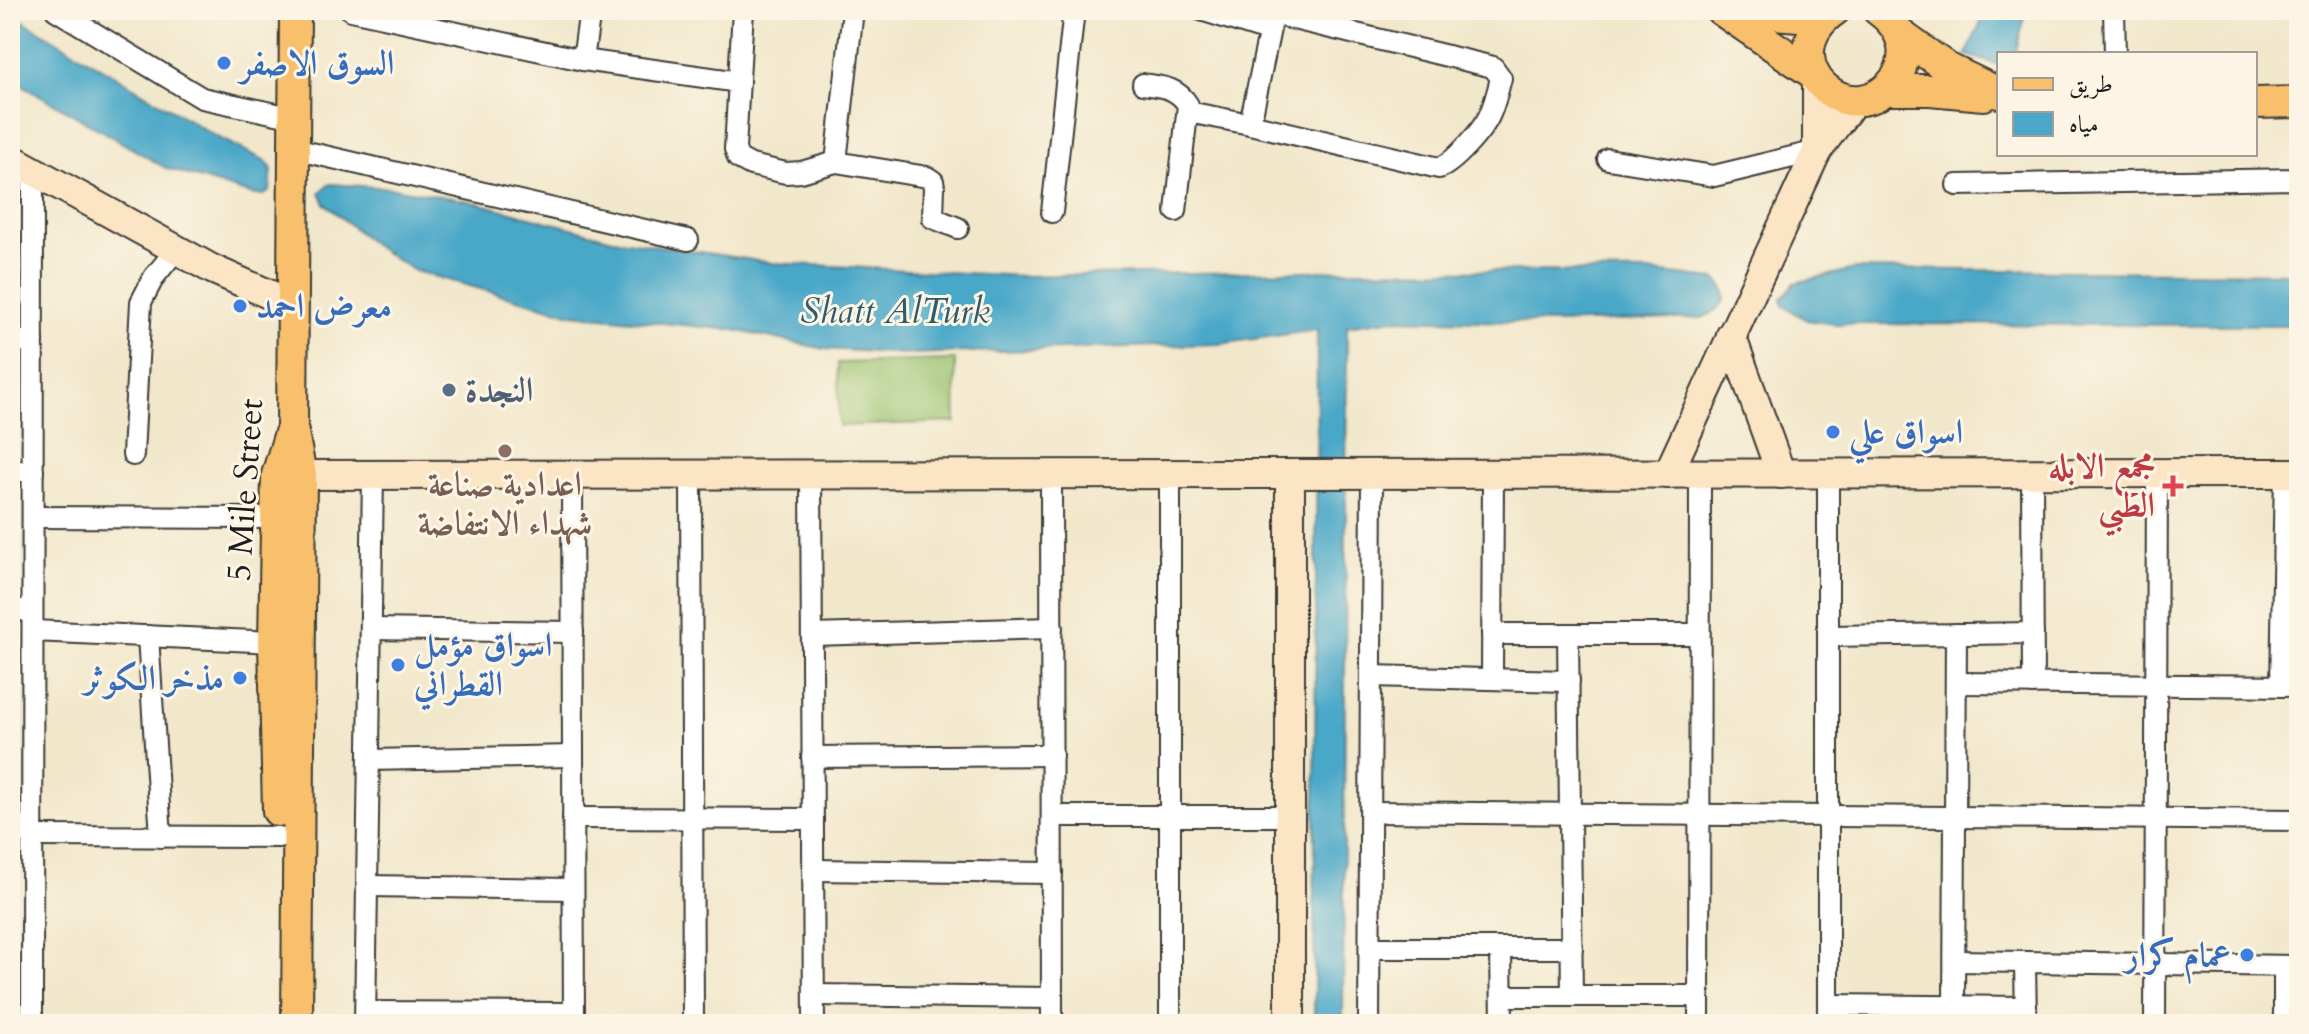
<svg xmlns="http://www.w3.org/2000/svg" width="2309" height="1034" viewBox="0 0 2309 1034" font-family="Cardo,Amiri,serif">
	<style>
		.green { fill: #9ac26e; stroke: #5b6f45; stroke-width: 2 }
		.water { fill: #4aa7c8; stroke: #336272; stroke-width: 2 }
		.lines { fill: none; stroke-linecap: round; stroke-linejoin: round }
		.street-casing { stroke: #3c3a36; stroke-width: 24 }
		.secondary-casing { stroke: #3c3a36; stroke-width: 32 }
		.primary-casing { stroke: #3c3a36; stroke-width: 34 }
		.street { stroke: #fff; stroke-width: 20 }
		.secondary { stroke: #fce5c4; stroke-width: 28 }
		.primary { stroke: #f8bf6c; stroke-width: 30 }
		.shop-dot { fill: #3f7fe0; stroke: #fcf5e5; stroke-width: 3 }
		.service-dot { fill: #5c6f8a; stroke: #fcf5e5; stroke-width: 3 }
		.education-dot { fill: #8d6e63; stroke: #fcf5e5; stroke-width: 3 }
		.health-dot { fill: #e0444e; stroke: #fcf5e5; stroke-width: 3 }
		.labels { text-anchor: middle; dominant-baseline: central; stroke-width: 6; stroke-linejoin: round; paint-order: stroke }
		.shop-label { font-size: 34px; font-weight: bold; fill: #366cbe; stroke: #fcf5e5; text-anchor: start }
		.service-label { font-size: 34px; font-weight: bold; fill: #4e5e75; stroke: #fcf5e5; text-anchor: start }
		.health-label { font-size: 34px; font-weight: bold; fill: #be3a42; stroke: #fcf5e5; text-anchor: end }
		.education-label { font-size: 34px; font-weight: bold; fill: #785e54; stroke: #fcf5e5 }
		.street-label { font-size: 34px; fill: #1c1c1c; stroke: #fcf5e5 }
		.water-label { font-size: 36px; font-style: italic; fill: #315b69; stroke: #fcf5e5 }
	</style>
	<rect width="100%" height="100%" fill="#fcf5e5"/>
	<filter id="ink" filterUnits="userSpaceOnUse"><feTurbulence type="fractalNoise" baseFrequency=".0125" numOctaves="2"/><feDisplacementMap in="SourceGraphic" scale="16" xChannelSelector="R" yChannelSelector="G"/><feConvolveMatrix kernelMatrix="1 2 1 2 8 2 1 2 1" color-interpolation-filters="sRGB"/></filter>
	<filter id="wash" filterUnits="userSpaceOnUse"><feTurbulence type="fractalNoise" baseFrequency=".006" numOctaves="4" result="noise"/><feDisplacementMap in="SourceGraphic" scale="32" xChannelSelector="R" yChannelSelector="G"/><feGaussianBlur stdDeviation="1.8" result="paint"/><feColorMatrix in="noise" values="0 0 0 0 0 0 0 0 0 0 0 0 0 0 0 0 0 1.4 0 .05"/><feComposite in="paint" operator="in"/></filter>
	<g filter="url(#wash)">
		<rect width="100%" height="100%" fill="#f1e7cb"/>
		<path class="green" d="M955 360 956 422 839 426 838 363Z"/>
		<g class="water">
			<path d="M1986 10H2027L2015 54H1999V65L1966 55Z"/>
			<path d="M10 13 219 138 266 161 272 169 270 191 264 195H253L166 168 10 78Z"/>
			<path d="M330 184 393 188 470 201 613 239 773 263 1023 276 1359 270 1654 272 1715 279C1737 297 1720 309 1702 318L1556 323 1394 319 1347 326 1343 1024H1314L1317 330 1219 344 908 354 825 349 734 330 572 314 415 271 376 247 325 204 320 192Z"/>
			<path d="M1855 269 2299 273V325L1835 324 1807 320 1783 306 1782 298 1795 283Z"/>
		</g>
	</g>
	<g filter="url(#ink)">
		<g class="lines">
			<defs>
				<g id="street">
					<path d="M56 10 202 98 295 118"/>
					<path d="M351 10 583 60 739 82"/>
					<path d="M743 10 735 149 738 158 751 165 786 173 801 172 836 162 927 177 933 181 934 186 933 218 958 228"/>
					<path d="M1201 10 1268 31"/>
					<path d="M2114 10 2115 54"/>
					<path d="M583 60 590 10"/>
					<path d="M1143 84C1162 87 1177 87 1188 105L1176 211"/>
					<path d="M1188 112 1250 124 1439 168C1453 164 1484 129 1490 114 1495 103 1498 90 1501 78L1493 67 1273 14"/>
					<path d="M1250 124 1274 10"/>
					<path d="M294 149 688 240"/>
					<path d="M1608 159 1714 176 1817 151"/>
					<path d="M836 162 853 10"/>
					<path d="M20 173H33L32 1024"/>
					<path d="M1957 185 2299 179"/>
					<path d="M1052 212 1074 10"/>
					<path d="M10 341H33"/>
					<path d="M133 455 141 302 154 277 176 250"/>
					<path d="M10 471H33"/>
					<path d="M2032 473 2033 684"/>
					<path d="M1051 474 1052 1024"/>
					<path d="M572 475 574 1024"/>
					<path d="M691 475 693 1024"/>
					<path d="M811 475 814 1024"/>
					<path d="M33 517 276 518"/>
					<path d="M10 610H32"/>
					<path d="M371 629 573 632"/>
					<path d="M33 631 274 642"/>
					<path d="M1492 634H1699"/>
					<path d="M812 635 1052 628"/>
					<path d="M1568 635 1572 996"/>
					<path d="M148 636 161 837"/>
					<path d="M1828 636 2033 633"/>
					<path d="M1371 676 1569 681"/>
					<path d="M1492 679 1493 474"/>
					<path d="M1956 683 2299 686"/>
					<path d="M2281 686 2285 473"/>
					<path d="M812 757 1052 755"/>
					<path d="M369 760 573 756"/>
					<path d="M1371 812 2299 820"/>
					<path d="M1052 816H1290"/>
					<path d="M573 818 813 819"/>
					<path d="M32 836 279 837"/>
					<path d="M813 870 1052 873"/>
					<path d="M367 886 573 889"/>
					<path d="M1370 948H1572"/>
					<path d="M1501 950 1502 1024"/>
					<path d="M1955 961 2299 966"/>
					<path d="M2025 962 2026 1024"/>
					<path d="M814 995 1052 998"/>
					<path d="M1502 996H1699"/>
					<path d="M1828 1005 2026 1007"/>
					<path d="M1954 1006 1956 634"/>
					<path d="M366 1012 574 1013"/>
					<path d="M365 1024 373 475"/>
					<path d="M1170 1024V474"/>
					<path d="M1369 1024 1372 474"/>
					<path d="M1699 1024 1700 474"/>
					<path d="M1828 1024V473"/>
					<path d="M2155 1024 2157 473"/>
					<path d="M2284 1024V966"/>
				</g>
				<g id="secondary">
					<path d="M1817 79V151"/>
					<path d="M10 158 212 269 291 304"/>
					<path d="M1731 335 1781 474"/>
					<path d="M1668 474 1817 151 1855 100"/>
					<path d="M280 475 2299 473"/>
					<path d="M1290 1024V474"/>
				</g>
				<g id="primary">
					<path d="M295 10 292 427 301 475 297 1024"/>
					<path d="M1721 10 1814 74"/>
					<path d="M1724 10 1824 18"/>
					<path d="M1835 10C1819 21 1808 36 1809 56 1810 69 1816 80 1825 88 1873 130 1941 55 1878 10"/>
					<path d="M1901 35 1947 68 1999 93"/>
					<path d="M1886 90H1930L1984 95"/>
					<path d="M2255 103 2299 102"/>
					<path d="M278 811 274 642 277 475 290 433"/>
				</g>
			</defs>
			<use href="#street" class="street-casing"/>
			<use href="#secondary" class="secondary-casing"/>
			<use href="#primary" class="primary-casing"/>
			<use href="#street" class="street"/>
			<use href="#secondary" class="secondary"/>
			<use href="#primary" class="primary"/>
		</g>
	</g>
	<g class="shop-dot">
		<circle cx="224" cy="63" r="8"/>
		<circle cx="240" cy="306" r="8"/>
		<circle cx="1833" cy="432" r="8"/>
		<circle cx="398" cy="665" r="8"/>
		<circle cx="240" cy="678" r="8"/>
		<circle cx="2247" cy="955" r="8"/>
	</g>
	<circle class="service-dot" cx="449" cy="390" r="8"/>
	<circle class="education-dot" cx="505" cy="451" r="8"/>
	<path class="health-dot" d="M2169 474h8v8h8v8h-8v8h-8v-8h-8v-8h8z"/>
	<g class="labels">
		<g class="shop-label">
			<text x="240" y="63">السوق الاصفر</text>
			<text x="256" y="306">معرض احمد</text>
			<text x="1849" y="432">اسواق علي</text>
			<text x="414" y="645">اسواق مؤمل<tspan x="414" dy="39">القطراني</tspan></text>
			<text x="224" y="678" text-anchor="end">مذخر الكوثر</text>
			<text x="2231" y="955" text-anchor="end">عمام كرار</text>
		</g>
		<g class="service-label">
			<text x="465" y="390">النجدة</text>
		</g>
		<g class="health-label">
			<text x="2155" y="466">مجمع الابله<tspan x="2155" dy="39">الطبي</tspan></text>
		</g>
		<g class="education-label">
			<text x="505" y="484">اعدادية صناعة<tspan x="505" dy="39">شهداء الانتفاضة</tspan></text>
		</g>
		<g class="street-label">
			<text transform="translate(245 490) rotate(-86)">5 Mile Street</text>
		</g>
		<g class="water-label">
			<text x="895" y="311">Shatt AlTurk</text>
		</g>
	</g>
	<rect width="2309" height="1034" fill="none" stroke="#fcf5e5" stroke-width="40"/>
	<rect x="1997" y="52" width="260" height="104" fill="#fcf5e5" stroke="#a29e95" stroke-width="2"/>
	<rect x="2013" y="78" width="40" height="12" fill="#f8bf6c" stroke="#a29e95" stroke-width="2"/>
	<text x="2069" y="92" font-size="24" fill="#1c1c1c">طريق</text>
	<rect x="2013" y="112" width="40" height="24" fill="#4aa7c8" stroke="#a29e95" stroke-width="2"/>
	<text x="2069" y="132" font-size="24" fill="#1c1c1c">مياه</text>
</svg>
